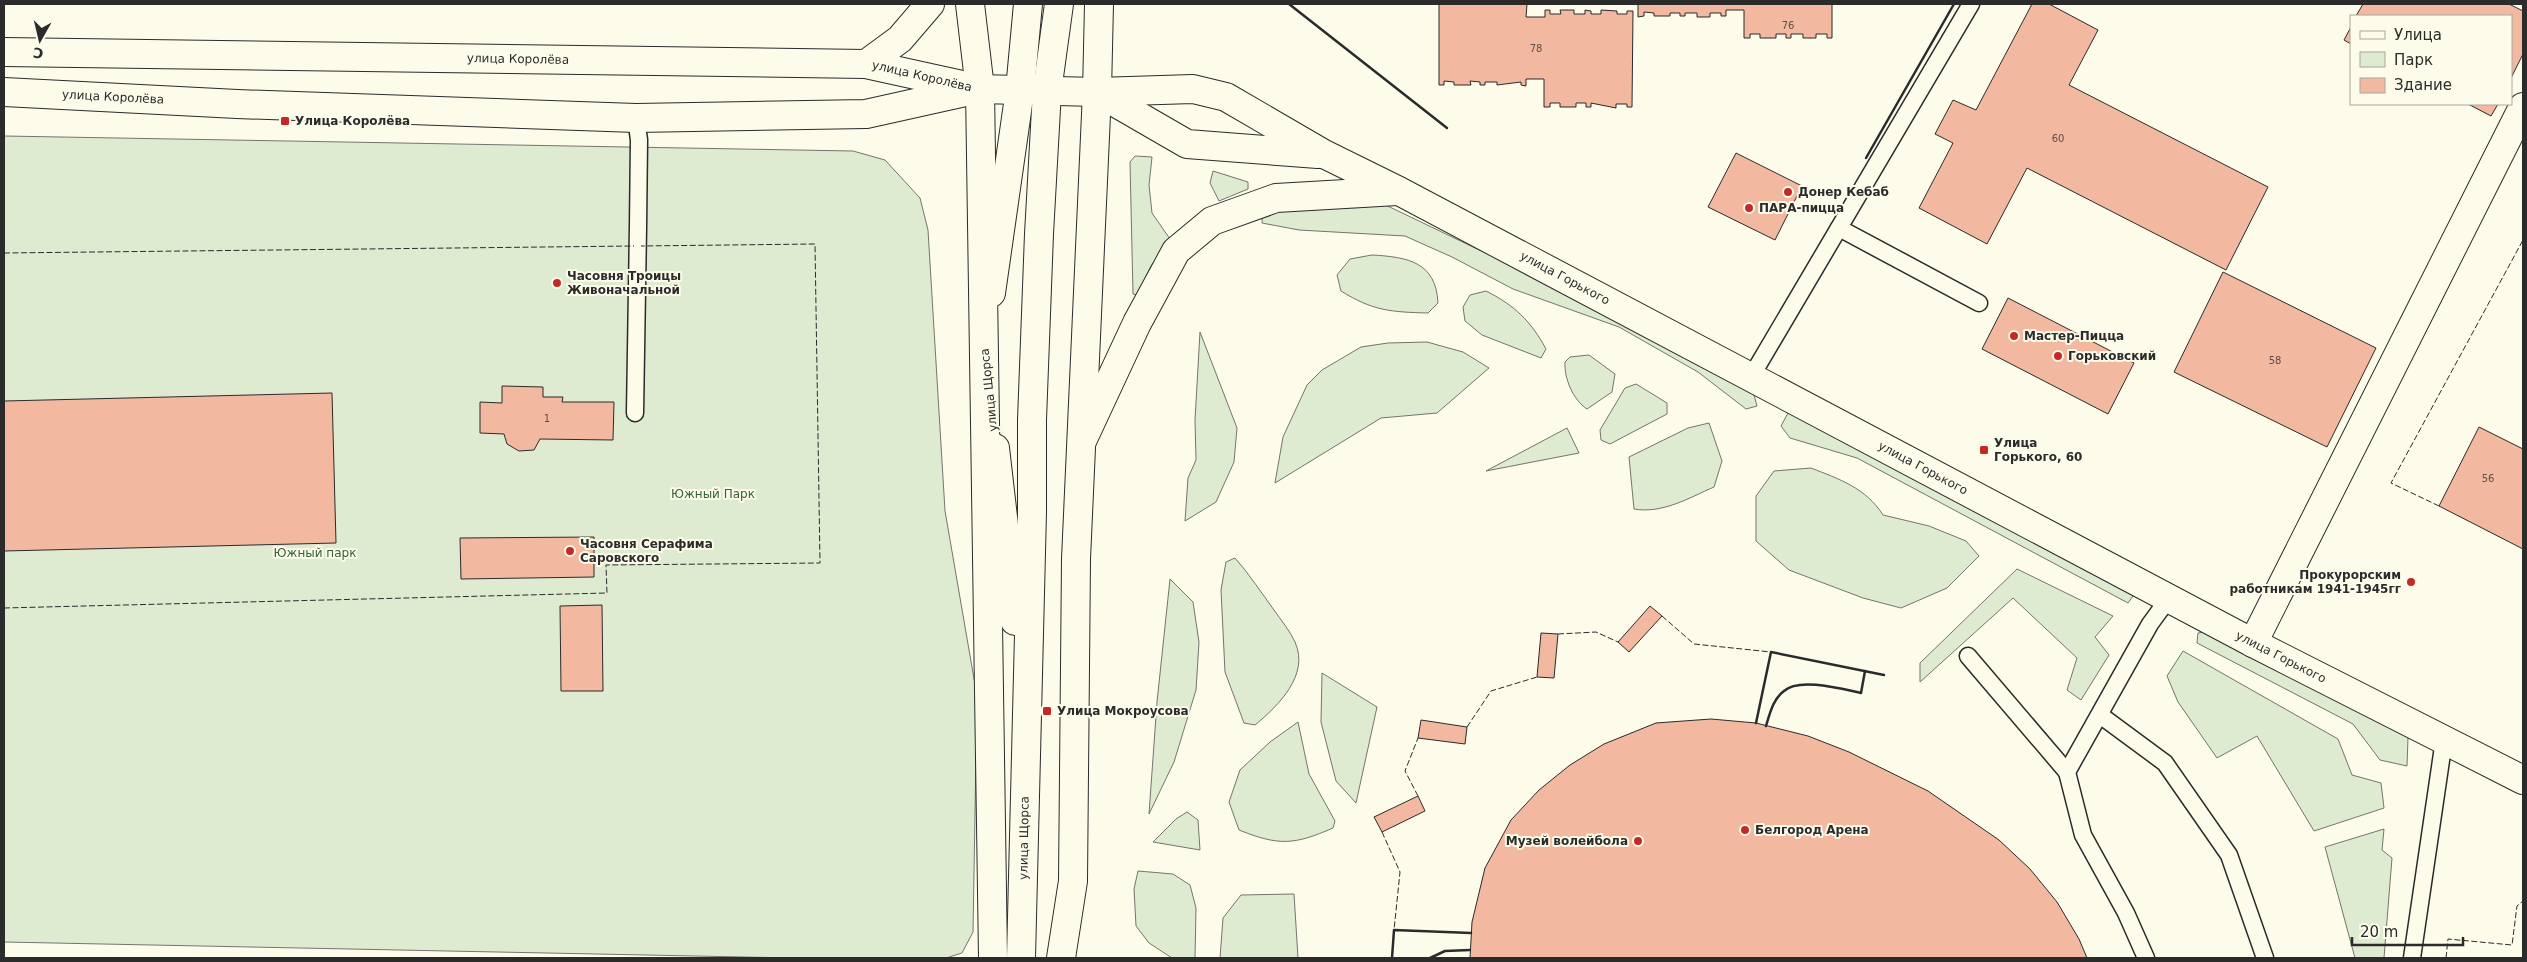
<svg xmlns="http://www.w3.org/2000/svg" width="2527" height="962" viewBox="0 0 2527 962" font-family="'DejaVu Sans',sans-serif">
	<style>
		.green { fill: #deebd1; stroke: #74746e }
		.building { fill: #f2b8a0; stroke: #2b2b2b }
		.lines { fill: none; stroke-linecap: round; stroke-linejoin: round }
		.lane-casing { stroke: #2b2b2b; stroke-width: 19 }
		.street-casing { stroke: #2b2b2b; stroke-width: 30 }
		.secondary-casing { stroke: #2b2b2b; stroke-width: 30 }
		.lane { stroke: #fdfbea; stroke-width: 16 }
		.street { stroke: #fdfbea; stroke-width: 28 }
		.secondary { stroke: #fdfbea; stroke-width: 28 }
		.fence { stroke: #2b2b2b; stroke-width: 1; stroke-dasharray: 6 2.5; stroke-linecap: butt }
		.wall { stroke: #2b2b2b; stroke-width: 2.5 }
		.poi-dot { fill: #c62828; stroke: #fdfbea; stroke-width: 2 }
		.labels { text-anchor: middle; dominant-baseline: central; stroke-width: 4; stroke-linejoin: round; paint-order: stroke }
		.number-label { font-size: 10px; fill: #5d4e48 }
		.street-label { font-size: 12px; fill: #2b2b2b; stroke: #fdfbea }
		.poi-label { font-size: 12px; font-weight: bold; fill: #2b2b2b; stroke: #fdfbea; text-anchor: start }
		.park-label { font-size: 12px; fill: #34623c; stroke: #fdfbea }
	</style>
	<rect width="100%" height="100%" fill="#fdfbea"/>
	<g class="green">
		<path d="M4 136 853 151 885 160 920 198 928 230 945 511 977 696 973 932 962 953 946 958H793L4 942Z"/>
		<path d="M1135 156 1152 157 1149 185 1152 213 1170 239 1151 266 1137 295 1133 294 1130 162Z"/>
		<path d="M1213 171 1248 182V189L1219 201 1210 183Z"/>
		<path d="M1371 198 1750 380 1757 406 1746 409 1698 372 1619 327 1513 289 1452 257 1405 236 1299 230 1262 223 1263 205Z"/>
		<path d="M1372 255C1408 257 1436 262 1438 303L1428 313C1391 312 1373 311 1341 291L1337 275 1350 259Z"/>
		<path d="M1486 291C1514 305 1531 321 1546 349L1541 358 1482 335 1465 321 1463 307 1470 295Z"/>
		<path d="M1200 332 1237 428 1234 462 1216 502 1185 521 1188 478 1196 460 1195 420Z"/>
		<path d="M1427 342 1463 352 1489 368 1437 413 1381 418 1275 483 1283 437 1307 385 1322 370 1361 347 1388 343Z"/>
		<path d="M1589 355 1615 374 1612 392 1587 409C1573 400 1564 378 1565 362L1570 357Z"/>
		<path d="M1636 384 1667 403V414L1610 444 1601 440 1600 430 1625 388Z"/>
		<path d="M1788 413H1807L2119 579 2133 596 2128 603 1857 458 1790 438 1781 426Z"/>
		<path d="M1709 423 1722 461 1714 487C1689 498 1662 514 1634 509L1629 457 1688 428Z"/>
		<path d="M1567 428 1579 453 1486 471Z"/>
		<path d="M1811 468C1839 479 1866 488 1883 515L1929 526 1966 541 1979 556 1947 588 1901 608 1863 598 1789 570 1756 541V496L1774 471Z"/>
		<path d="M1235 558C1249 574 1261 592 1274 610 1281 620 1290 631 1295 642 1310 675 1278 706 1255 725L1244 723 1225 672 1221 590 1226 562Z"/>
		<path d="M2017 569 2113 616 2095 637 2109 655 2081 700 2067 690 2077 658 2013 598 1920 682V663Z"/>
		<path d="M1170 579 1193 602 1199 642 1196 690 1174 762 1149 814 1157 702Z"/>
		<path d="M2212 631 2393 722 2408 738 2407 766 2380 760 2353 724 2197 643 2198 633Z"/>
		<path d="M2183 651 2338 739 2352 775 2381 783 2384 808 2314 831 2257 736 2217 758 2178 702 2167 676Z"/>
		<path d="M1322 673 1377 707 1356 803 1336 781 1321 722Z"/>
		<path d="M1298 722 1309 774 1335 821 1333 828C1294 845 1279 846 1239 830L1229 802 1240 770 1270 742Z"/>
		<path d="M1187 812 1198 820 1200 850 1153 842 1176 819Z"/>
		<path d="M2384 829 2382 850 2392 858 2384 958H2355L2325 847Z"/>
		<path d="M1138 871 1173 874 1190 885 1196 908 1195 958H1172L1149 943 1136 926 1134 889Z"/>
		<path d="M1294 894 1298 958H1220L1223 918 1241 895Z"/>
	</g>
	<g class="building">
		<path d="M1439 4H1527L1526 17H1545V10H1550V14H1561L1560 10H1574V14H1585V10L1591 11V14H1601V10L1617 11V14H1627V11H1633L1632 107H1627V104H1616V108L1591 103V107H1586V103H1576V107H1560V103H1550V107H1544V79H1526V86L1521 85V82L1497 85V82H1485V85H1480V82L1470 81 1471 85H1454V82L1444 81V85H1439Z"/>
		<path d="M1638 4H1832V38H1827V34H1816V38H1803V34H1791V38H1786V34H1776V38H1760V34H1750V38H1744V10H1726V16H1721V13H1710V17H1697V13H1685V16H1680V13H1670V16H1654V13L1644 12V16L1638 17Z"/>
		<path d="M2032 4H2049L2098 30 2069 85 2268 187 2226 270 2027 168 1987 244 1919 208 1953 143 1935 134 1953 100 1976 110Z"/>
		<path d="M2363 4H2509L2523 11V54L2511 78V16H2356Z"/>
		<path d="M2351 27V44L2344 40Z"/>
		<path d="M2468 104H2498L2491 116Z"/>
		<path d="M1736 153 1802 186 1775 240 1708 207Z"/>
		<path d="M2223 272 2376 348 2327 447 2174 372Z"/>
		<path d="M2008 298 2134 363 2108 414 1982 349Z"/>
		<path d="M502 386 543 387V397H563L562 402H614L613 440 540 439 534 450 519 451 507 444 504 434 480 433V402L502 403Z"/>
		<path d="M332 393 336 543 4 551V401Z"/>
		<path d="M2479 427 2523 449V549L2439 506Z"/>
		<path d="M594 537V577L461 579 460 538Z"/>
		<path d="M602 605 603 691H561L560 606Z"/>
		<path d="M1650 606 1662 616 1629 652 1618 642Z"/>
		<path d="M1541 633 1558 634 1554 678 1537 677Z"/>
		<path d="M1711 719 1756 723 1808 736 1849 752 1928 791 1999 840 2030 869 2057 902 2079 939 2087 958H1470L1472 922 1485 868 1511 820 1539 790 1570 765 1604 744 1656 723Z"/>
		<path d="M1421 720 1467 727 1465 744 1418 738Z"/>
		<path d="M1418 796 1425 811 1382 832 1374 817Z"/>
	</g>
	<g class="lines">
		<defs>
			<g id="lane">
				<path d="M1839 228 1979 303"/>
				<path d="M1751 377 1971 4"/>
				<path d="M635 413 638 227 639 140 636 118"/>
				<path d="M1968 656 2067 772"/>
				<path d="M2100 715 2165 763 2229 855 2265 958"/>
				<path d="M2146 958 2126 913 2083 835 2067 772 2150 624 2169 598"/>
				<path d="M2412 958 2444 740"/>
			</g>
			<g id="street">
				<path d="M1097 92 1193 89 1226 97 1324 154 1399 191 2253 643 2523 780"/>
				<path d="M1097 92 1187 144 1318 154"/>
				<path d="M991 293 1020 90 1028 4"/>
				<path d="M1082 441 1137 323 1176 251 1212 221 1276 198 1397 191"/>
				<path d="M995 448 1015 621"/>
				<path d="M2253 643 2523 107"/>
				<path d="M1021 958 1032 512V420L1039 234 1047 91 1059 4"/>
			</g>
			<g id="secondary">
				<path d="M970 4 980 89 993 958"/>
				<path d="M4 52 866 64 980 89 1097 92"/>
				<path d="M866 64 900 39 930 4"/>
				<path d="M4 92 237 104 636 118 866 114 974 90"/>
				<path d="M1061 958 1073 881 1076 559 1097 92 1099 4"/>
			</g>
		</defs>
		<use href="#lane" class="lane-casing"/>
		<use href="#street" class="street-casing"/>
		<use href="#secondary" class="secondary-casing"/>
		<use href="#lane" class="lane"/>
		<use href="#street" class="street"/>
		<use href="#secondary" class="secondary"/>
		<g class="fence">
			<path d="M4 253 634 246"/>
			<path d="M2439 506 2391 483 2523 240"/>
			<path d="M4 608 607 593 606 565 820 563 815 244 641 246"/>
			<path d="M1662 616 1694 644 1771 652"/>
			<path d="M1558 634 1596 632 1618 642"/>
			<path d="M1467 727 1491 691 1537 677"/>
			<path d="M1418 796 1405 771 1418 738"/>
			<path d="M1382 832 1400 872 1394 930"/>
			<path d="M2446 958 2448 939 2512 945 2517 906 2523 901"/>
		</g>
		<g class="wall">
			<path d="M1289 4 1447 128"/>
			<path d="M1866 158 1954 4"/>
			<path d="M1756 723 1771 652 1884 675"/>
			<path d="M1766 726C1770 713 1773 699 1784 691 1799 677 1842 689 1861 693L1865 671"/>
			<path d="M1392 958 1394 930 1471 933"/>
			<path d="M1430 958 1445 951 1470 950"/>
		</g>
	</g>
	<g class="poi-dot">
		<rect x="280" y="116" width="10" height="10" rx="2.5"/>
		<circle cx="1788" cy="192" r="5"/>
		<circle cx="1749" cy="208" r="5"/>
		<circle cx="557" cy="283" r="5"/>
		<circle cx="2014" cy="336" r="5"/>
		<circle cx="2058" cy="356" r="5"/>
		<rect x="1979" y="445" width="10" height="10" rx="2.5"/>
		<circle cx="570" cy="551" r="5"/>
		<circle cx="2411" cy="582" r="5"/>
		<rect x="1042" y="706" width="10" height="10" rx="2.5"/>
		<circle cx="1745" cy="830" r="5"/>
		<circle cx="1638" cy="841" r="5"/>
	</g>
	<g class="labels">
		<g class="number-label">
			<text x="1788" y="25">76</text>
			<text x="1536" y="48">78</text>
			<text x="2058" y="138">60</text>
			<text x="2275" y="360">58</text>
			<text x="547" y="418">1</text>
			<text x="2488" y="478">56</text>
		</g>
		<g class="street-label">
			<text transform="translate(518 59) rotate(1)">улица Королёва</text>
			<text transform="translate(922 76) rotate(13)">улица Королёва</text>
			<text transform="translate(113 97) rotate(3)">улица Королёва</text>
			<text transform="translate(1565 278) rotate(28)">улица Горького</text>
			<text transform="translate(989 390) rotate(-96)">улица Щорса</text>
			<text transform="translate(1923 468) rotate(28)">улица Горького</text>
			<text transform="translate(2281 657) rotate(27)">улица Горького</text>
			<text transform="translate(1024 838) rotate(-89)">улица Щорса</text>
		</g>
		<g class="poi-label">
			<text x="295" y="121">Улица Королёва</text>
			<text x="1798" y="192">Донер Кебаб</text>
			<text x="1759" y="208">ПАРА-пицца</text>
			<text x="567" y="276">Часовня Троицы<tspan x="567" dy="14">Живоначальной</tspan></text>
			<text x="2024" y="336">Мастер-Пицца</text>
			<text x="2068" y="356">Горьковский</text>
			<text x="1994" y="443">Улица<tspan x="1994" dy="14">Горького, 60</tspan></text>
			<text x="580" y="544">Часовня Серафима<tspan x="580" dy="14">Саровского</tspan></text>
			<text x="2401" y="575" text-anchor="end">Прокурорским<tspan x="2401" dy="14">работникам 1941-1945гг</tspan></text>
			<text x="1057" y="711">Улица Мокроусова</text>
			<text x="1755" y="830">Белгород Арена</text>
			<text x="1628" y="841" text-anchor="end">Музей волейбола</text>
		</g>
		<g class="park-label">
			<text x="713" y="494">Южный Парк</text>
			<text x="315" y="553">Южный парк</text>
		</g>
	</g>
	<rect width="2527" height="962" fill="none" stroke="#2b2b2b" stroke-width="10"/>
	<rect x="2350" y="15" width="162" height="90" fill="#fdfbea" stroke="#a9a89e"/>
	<rect x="2360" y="31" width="25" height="8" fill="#fdfbea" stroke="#a9a89e"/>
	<text x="2394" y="40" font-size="15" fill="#2b2b2b">Улица</text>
	<rect x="2360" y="52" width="25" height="15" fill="#deebd1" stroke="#a9a89e"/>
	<text x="2394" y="65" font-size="15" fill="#2b2b2b">Парк</text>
	<rect x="2360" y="78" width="25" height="15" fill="#f2b8a0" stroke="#a9a89e"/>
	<text x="2394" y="90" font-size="15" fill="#2b2b2b">Здание</text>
	<g transform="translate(40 40) rotate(188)" stroke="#fdfbea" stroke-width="4" paint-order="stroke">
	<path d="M0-4L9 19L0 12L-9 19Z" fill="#2b2b2b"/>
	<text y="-8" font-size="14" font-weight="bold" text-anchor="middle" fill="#2b2b2b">С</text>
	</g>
	<path d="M2352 937v8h111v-8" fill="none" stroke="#2b2b2b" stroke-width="2.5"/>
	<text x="2360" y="937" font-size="15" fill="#2b2b2b" stroke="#fdfbea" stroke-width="4" paint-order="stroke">20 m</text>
</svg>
